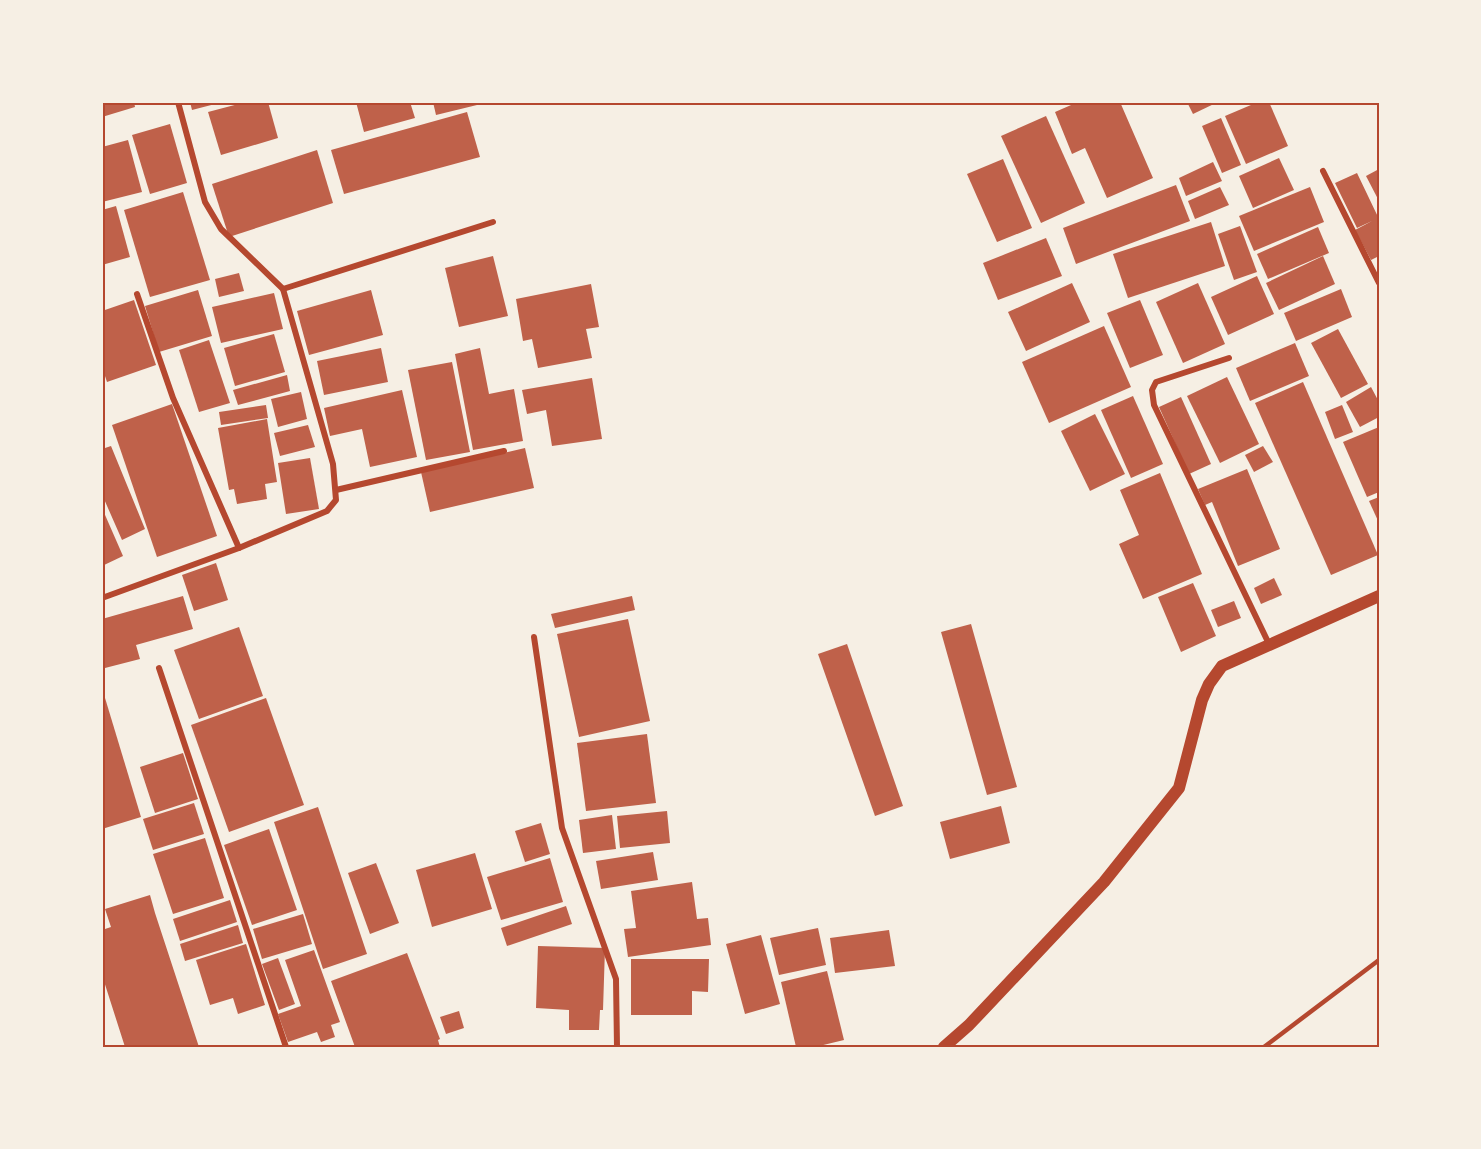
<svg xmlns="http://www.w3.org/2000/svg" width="1481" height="1149" viewBox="0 0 1481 1149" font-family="Arial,sans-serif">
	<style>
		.building { fill: #bf614a }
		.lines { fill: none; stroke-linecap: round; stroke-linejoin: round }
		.service { stroke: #b5482f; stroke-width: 4.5 }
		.minor { stroke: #b5482f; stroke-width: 6 }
		.secondary { stroke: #b5482f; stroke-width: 12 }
		.neatline { fill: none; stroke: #b5482f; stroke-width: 2 }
	</style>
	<rect width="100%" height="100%" fill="#f6efe4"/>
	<g class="building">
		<path d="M102 102H134L135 107 102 117Z"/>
		<path d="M190 102H219V103L192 110Z"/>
		<path d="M246 102H268L278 138 221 155 208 112Z"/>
		<path d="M356 102H410L415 118 364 132Z"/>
		<path d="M433 102H476L477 105 436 115Z"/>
		<path d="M1078 102H1120L1153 178 1107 198 1085 148 1072 154 1055 112Z"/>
		<path d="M1187 102H1218L1193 114Z"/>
		<path d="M1258 102H1269L1288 146 1246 164 1225 116Z"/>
		<path d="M467 112 480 157 344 194 331 150Z"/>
		<path d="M1046 116 1085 203 1041 223 1001 136Z"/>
		<path d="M1221 118 1241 165 1222 173 1202 126Z"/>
		<path d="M170 124 187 183 150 194 132 135Z"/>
		<path d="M128 140 142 192 102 202V147Z"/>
		<path d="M317 150 333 203 229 237 212 184Z"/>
		<path d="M1279 158 1294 190 1253 208 1239 176Z"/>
		<path d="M1003 159 1032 228 997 242 967 174Z"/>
		<path d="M1213 162 1222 181 1186 196 1179 178Z"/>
		<path d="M1379 169V201L1366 176Z"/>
		<path d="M1357 173 1379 219V256L1371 260 1355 230 1372 221 1357 228 1335 183Z"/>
		<path d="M1176 185 1190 221 1076 264 1063 228Z"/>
		<path d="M1220 187 1229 205 1195 219 1188 201Z"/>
		<path d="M1310 187 1324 222 1254 251 1239 216Z"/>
		<path d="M183 192 210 280 150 297 124 210Z"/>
		<path d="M116 206 130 257 102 265V210Z"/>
		<path d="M1211 222 1225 266 1128 298 1113 254Z"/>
		<path d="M1240 226 1257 272 1234 280 1218 234Z"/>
		<path d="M1318 227 1329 253 1268 279 1257 254Z"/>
		<path d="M1046 238 1062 276 998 300 983 263Z"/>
		<path d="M493 256 508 316 459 327 445 268Z"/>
		<path d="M1323 256 1335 284 1279 310 1266 283Z"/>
		<path d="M239 273 244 291 219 297 215 279Z"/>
		<path d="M1257 276 1274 314 1228 335 1211 297Z"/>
		<path d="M1072 283 1090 322 1026 351 1008 312Z"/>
		<path d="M1198 283 1225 344 1183 363 1156 302Z"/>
		<path d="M591 284 599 327 586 329 592 358 538 368 532 339 523 341 516 299Z"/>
		<path d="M1341 289 1352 317 1296 341 1284 313Z"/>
		<path d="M198 290 212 336 159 352 145 306Z"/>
		<path d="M371 290 383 335 309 355 297 311Z"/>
		<path d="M274 293 283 329 221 343 212 307Z"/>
		<path d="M134 300 156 365 107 382 102 367V311Z"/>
		<path d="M1140 300 1163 355 1130 368 1107 313Z"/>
		<path d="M1104 326 1131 387 1049 423 1022 362Z"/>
		<path d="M1338 329 1368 384 1341 398 1311 343Z"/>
		<path d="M274 334 285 372 235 386 224 348Z"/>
		<path d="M209 340 230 403 199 412 179 350Z"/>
		<path d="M1295 343 1309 376 1250 401 1236 368Z"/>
		<path d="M381 348 388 382 324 395 317 361Z"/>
		<path d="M480 348 489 394 514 389 523 441 473 450 455 354Z"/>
		<path d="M452 362 470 452 426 460 408 370Z"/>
		<path d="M287 375 290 391 238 405 233 390Z"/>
		<path d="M1227 377 1259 444 1220 463 1187 396Z"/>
		<path d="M592 378 602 439 552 446 546 410 527 414 522 390Z"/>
		<path d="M1303 382 1378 555 1331 575 1255 403Z"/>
		<path d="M1371 387 1379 402V417L1360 427 1346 402Z"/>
		<path d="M402 390 417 457 370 467 362 429 330 436 324 408Z"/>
		<path d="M301 392 307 419 278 427 271 399Z"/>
		<path d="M1133 396 1163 464 1131 478 1101 410Z"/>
		<path d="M1181 397 1211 464 1189 474 1159 407Z"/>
		<path d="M172 404 217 536 157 557 112 425Z"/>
		<path d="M266 405 268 418 221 425 219 412Z"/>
		<path d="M1342 405 1353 432 1335 439 1325 412Z"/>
		<path d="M1095 414 1125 474 1090 491 1061 431Z"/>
		<path d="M267 419 277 482 265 484 267 499 237 504 234 489 229 490 218 428Z"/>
		<path d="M308 425 315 447 280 456 274 433Z"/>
		<path d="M1379 427V492L1367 497 1343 442Z"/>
		<path d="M111 446 145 529 122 540 104 499 102 500V449Z"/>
		<path d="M1263 446 1273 462 1254 472 1245 455Z"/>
		<path d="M525 448 534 488 430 512 421 472Z"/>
		<path d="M310 458 319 509 286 514 278 463Z"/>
		<path d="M1247 469 1280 549 1238 566 1212 502 1205 505 1198 489Z"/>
		<path d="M1160 473 1202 574 1143 599 1119 544 1139 535 1120 490Z"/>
		<path d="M1379 497V523L1369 501Z"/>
		<path d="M102 508 123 556 102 566Z"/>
		<path d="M216 563 228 600 194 611 182 575Z"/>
		<path d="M1274 578 1282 595 1261 604 1254 588Z"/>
		<path d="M1193 583 1216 636 1181 652 1158 597Z"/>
		<path d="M183 596 193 629 136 645 140 659 105 668 102 657V619Z"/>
		<path d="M632 596 635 610 555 628 551 614Z"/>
		<path d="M1234 601 1241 618 1218 627 1211 610Z"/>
		<path d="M628 619 650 721 579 737 557 634Z"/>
		<path d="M971 624 1017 787 987 795 941 632Z"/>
		<path d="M239 627 263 696 199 719 174 650Z"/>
		<path d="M847 644 903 806 875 816 818 654Z"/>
		<path d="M102 688 141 817 102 829Z"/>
		<path d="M266 698 304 805 229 832 191 725Z"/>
		<path d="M647 734 656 803 586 811 577 743Z"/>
		<path d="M183 753 198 799 155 813 140 767Z"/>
		<path d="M194 803 204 834 153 850 143 819Z"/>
		<path d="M1001 806 1010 843 950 859 940 822Z"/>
		<path d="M318 807 367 954 323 969 274 822Z"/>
		<path d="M667 811 670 843 620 848 617 816Z"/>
		<path d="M612 815 616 849 583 853 579 820Z"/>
		<path d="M541 823 550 854 525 862 515 831Z"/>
		<path d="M269 829 297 910 252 925 224 845Z"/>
		<path d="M205 838 224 898 173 914 153 854Z"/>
		<path d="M653 852 658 880 601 889 596 861Z"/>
		<path d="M475 853 492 909 432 927 416 870Z"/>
		<path d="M550 858 563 902 501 920 487 877Z"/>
		<path d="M376 863 399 923 370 934 348 873Z"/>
		<path d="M692 882 697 919 708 918 711 945 628 957 624 929 636 928 631 891Z"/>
		<path d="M150 895 155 913 199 1047H125L102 975V930L111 927 105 909Z"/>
		<path d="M230 900 237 922 180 941 173 919Z"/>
		<path d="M566 906 572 924 507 946 501 928Z"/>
		<path d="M303 914 312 944 262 959 253 929Z"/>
		<path d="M238 925 243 943 185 961 180 944Z"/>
		<path d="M818 928 826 965 779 975 770 938Z"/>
		<path d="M889 930 895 966 835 973 830 938Z"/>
		<path d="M761 935 780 1004 745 1014 726 944Z"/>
		<path d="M246 944 265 1005 238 1014 233 998 210 1005 196 960Z"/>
		<path d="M538 946 605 948 603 1010H600L599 1030H569V1010L536 1008Z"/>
		<path d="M314 950 340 1022 331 1025 335 1037 321 1042 317 1032 288 1042 278 1014 301 1006 285 960Z"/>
		<path d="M407 953 440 1039 438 1040 440 1047H355L331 981Z"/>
		<path d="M278 958 295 1004 279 1010 262 964Z"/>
		<path d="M631 959H709L708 992 692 991V1015H631Z"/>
		<path d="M827 971 844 1040 815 1047H796L781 982Z"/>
		<path d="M459 1011 464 1028 446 1034 440 1017Z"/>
	</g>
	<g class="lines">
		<path class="service" d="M1264 1047 1379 960"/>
		<g class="minor">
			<path d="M1323 171 1379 283"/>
			<path d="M283 289 493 222"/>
			<path d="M137 294 173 398 239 548"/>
			<path d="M1229 358 1156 382 1152 390 1154 405 1269 644"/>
			<path d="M336 490 504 451"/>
			<path d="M102 598 239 548 327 511 336 500 333 464 283 289 221 229 205 202 178 102"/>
			<path d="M534 637 562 828 616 979 617 1047"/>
			<path d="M159 668 286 1047"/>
		</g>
		<path class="secondary" d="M944 1047 969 1025 1104 882 1179 788 1202 700 1209 684 1222 666 1379 596"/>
	</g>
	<rect width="1481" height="1149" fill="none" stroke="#f6efe4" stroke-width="207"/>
	<rect x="104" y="104" width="1274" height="942" class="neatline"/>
</svg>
